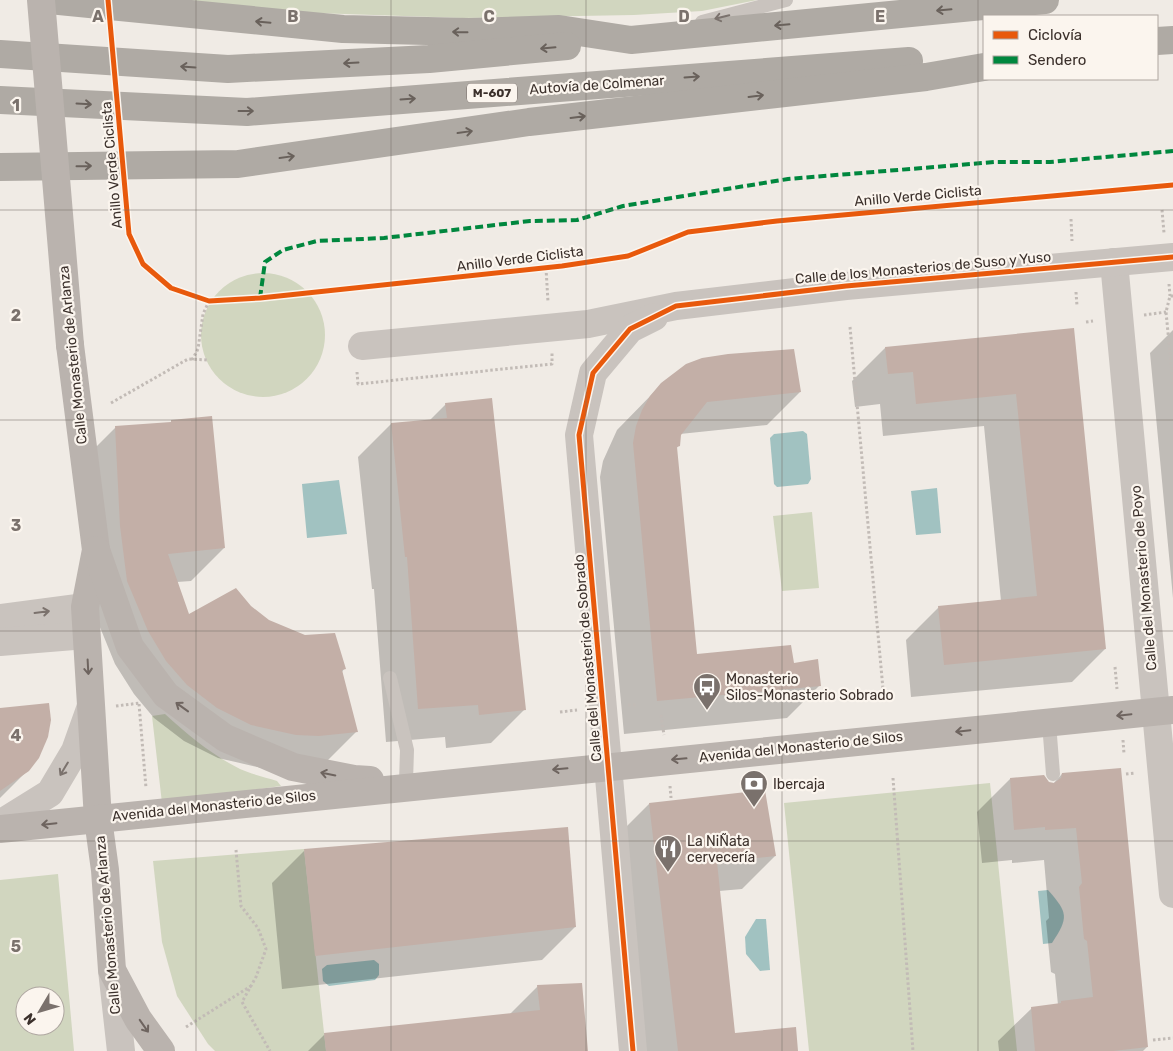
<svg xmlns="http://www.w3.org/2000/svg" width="1173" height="1051" viewBox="0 0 1173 1051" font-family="Rubik,sans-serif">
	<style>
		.green { fill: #d1d6bf; fill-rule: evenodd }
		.water { fill: #a1c2c1 }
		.shadow { fill: #0003 }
		.building { fill: #c3afa7 }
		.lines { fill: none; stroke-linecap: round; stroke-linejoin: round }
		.path { stroke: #c2bbb6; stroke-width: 3; stroke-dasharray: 2.5 2.5; stroke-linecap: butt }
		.lane { stroke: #c9c3be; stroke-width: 14 }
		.street { stroke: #c9c3be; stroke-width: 28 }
		.secondary { stroke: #bab3ae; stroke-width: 28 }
		.highway { stroke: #afaaa4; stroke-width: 28 }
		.secondary-bridge { stroke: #bab3ae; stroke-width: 28 }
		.quiet { stroke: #00873e; stroke-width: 4; stroke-dasharray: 8 4; stroke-linecap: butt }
		.cycleway-casing { stroke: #fbf5ee; stroke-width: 8 }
		.cycleway { stroke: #e8590c; stroke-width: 5 }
		.oneway { stroke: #69615b }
		.oneway2 { stroke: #7b726d }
		.oneway3 { stroke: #6e645f }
		.grid { fill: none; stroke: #7a716c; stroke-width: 1; stroke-opacity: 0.55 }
		.labels { text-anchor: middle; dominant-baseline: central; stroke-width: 4.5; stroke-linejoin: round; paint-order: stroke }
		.shield { fill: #fbf5ee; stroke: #756b66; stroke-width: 1 }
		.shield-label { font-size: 12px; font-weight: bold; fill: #3b302b }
		.street-label { font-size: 14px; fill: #3b302b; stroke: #fbf5ee }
		.poi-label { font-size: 14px; fill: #3b302b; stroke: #fbf5ee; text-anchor: start }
		.grid-label { font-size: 16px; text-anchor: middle; font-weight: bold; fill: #7a716c; stroke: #fbf5ee; stroke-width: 4.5; stroke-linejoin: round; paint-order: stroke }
	</style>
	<rect width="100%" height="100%" fill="#f0ebe5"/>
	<g class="green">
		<path d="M168 0H757L702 11 634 15 463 18 315 13Z"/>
		<circle cx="263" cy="335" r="62"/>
		<path d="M812 512 819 588 782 591 773 516Z"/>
		<path d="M165 714C188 735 212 755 240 769 251 774 265 777 277 781L281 786 162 803 152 716Z"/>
		<path d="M990 783 1017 1051H809L784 803Z"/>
		<path d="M304 849 326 1051H215L208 1044 177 996 162 942 153 861Z"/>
		<path d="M58 874 74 1051H0V880ZM25 996H55V1026H25Z"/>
	</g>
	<g class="water">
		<path d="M803 431 807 434 811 479 808 484 777 487 774 484 770 438 774 434Z"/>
		<path d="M339 480 347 534 307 538 302 484Z"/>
		<path d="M937 488 941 533 916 535 911 491Z"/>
		<path d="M1048 890C1068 913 1069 917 1052 943L1043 944 1038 891Z"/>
		<path d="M756 919H766L770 970 760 971 746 954 745 937Z"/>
		<path d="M374 960 379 964V975L375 980 329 986 323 981 322 969 327 965Z"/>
	</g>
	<g class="shadow">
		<path d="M1073 330 1105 649 1072 682 911 697 906 640 939 607 1001 601 984 426 883 436 880 404 855 407 852 381 885 348Z"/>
		<path d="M1173 330V598L1150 353Z"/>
		<path d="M662 384 800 392 767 425 680 434 679 445 676 449 696 656 793 665 820 685 787 718 624 734 600 477 603 461 617 430Z"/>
		<path d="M446 404 524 710 491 743 446 748 445 737 386 742 374 589H372L358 457 391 424 429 421Z"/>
		<path d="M172 421 224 548 191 581 177 582 188 616 251 607 268 621 344 669 342 672 356 732 323 765 262 768 218 758 184 741 154 718 134 694 115 664 95 615 82 461 115 428 169 424Z"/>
		<path d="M0 709 28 770 0 798Z"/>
		<path d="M1062 774 1147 1047 1143 1051H999L998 1041 1032 1008 1058 1005 1055 974 1051 972 1046 921 1049 918 1044 860 1012 863V860L982 863 977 812 1010 779 1053 784Z"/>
		<path d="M649 804 775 856 742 889 719 891 734 1034 797 1051H642L616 837Z"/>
		<path d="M305 850 575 927 542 960 282 989 272 883Z"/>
		<path d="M538 986 587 1051H308L325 1034 510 1014Z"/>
	</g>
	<g class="building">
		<path d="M1074 328 1106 649 944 665 938 606 1037 596 1016 394 916 404 913 372 888 374 885 347Z"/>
		<path d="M794 349 801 392 707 402 681 435 680 446 677 447 697 654 791 645 794 663 818 659 821 686 657 701 633 443 636 426 642 410 650 396 661 383 686 364 702 358 728 354Z"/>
		<path d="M492 398 526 710 479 715 478 705 418 709 407 557H405L391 423 447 418 445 403Z"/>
		<path d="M212 416 225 548 168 554 189 614 236 588 251 606 269 620 305 635 335 633 346 669 342 670 358 732 319 736 296 735 251 725 217 708 187 685 166 661 148 631 127 581 120 526 115 426 171 422V420Z"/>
		<path d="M49 703 51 720 48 737 39 758 29 771 0 791V708Z"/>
		<path d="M1121 768 1148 1047 1113 1051H1035L1031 1007 1061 1003V1001L1093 997 1087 941 1084 939 1079 887 1082 883 1076 828 1045 830V827L1014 830 1010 778 1044 775 1049 782 1054 783 1061 778 1062 773Z"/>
		<path d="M765 790 776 856 717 862 735 1033 796 1027 798 1051H678L649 803Z"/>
		<path d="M568 827 576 927 315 956 304 849Z"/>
		<path d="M582 983 588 1051H326L324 1033 540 1010 537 985Z"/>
	</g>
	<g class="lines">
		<g class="path">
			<path d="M1162 210 1164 233"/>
			<path d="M1071 219 1072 241"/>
			<path d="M546 268 548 302"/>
			<path d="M1169 284 1170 296"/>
			<path d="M1076 292 1077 306"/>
			<path d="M1173 296H1170L1166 312 1173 384"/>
			<path d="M1144 315 1166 312"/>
			<path d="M1086 322 1093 321"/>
			<path d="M850 327 883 689"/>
			<path d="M192 360 198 349 203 314 209 301"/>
			<path d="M357 372 358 384 552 364V353"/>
			<path d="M111 403 188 359 207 360"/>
			<path d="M1115 667 1117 689"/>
			<path d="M139 704 146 788"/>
			<path d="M628 705H638"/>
			<path d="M116 706 140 703"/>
			<path d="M560 712 577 710"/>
			<path d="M661 715 664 735"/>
			<path d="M1123 740 1124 754"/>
			<path d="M1126 774 1135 773"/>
			<path d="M893 778 913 1051"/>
			<path d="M670 786 671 798"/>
			<path d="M236 850 241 906 258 928 266 949 256 977 242 1002 270 1051"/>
			<path d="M186 1027 251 986"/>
			<path d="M1153 1040 1173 1038"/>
		</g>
		<g class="lane">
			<path d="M702 22 786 0"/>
			<path d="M390 678 407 750 406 782"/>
			<path d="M1049 723 1053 774"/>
		</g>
		<g class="street">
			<path d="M1114 262 1173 894"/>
			<path d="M362 346 588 324 676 306 846 286 1173 257"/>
			<path d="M0 618 85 607"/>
			<path d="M0 642 86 635"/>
			<path d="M0 824 50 793 75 751 90 709"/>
			<path d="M112 970 121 1051"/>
			<path d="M633 1051 579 435 593 373 630 329 654 317"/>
		</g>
		<g class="secondary">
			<path d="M70 345 96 550 85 607 98 819 105 870 112 970 138 1019 161 1051"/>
			<path d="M96 550 130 647 166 695 225 738 293 767 354 779 370 780"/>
			<path d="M0 829C391 787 782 747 1173 710"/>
		</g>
		<g class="highway">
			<path d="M49 0 343 29 469 32 559 29 631 40 1045 0"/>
			<path d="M1157 41 1173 40"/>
			<path d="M0 54 228 69 429 59 567 46"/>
			<path d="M0 100 247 112 909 61"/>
			<path d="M0 167 238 164 529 122 926 77 984 67"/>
		</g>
		<path class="secondary-bridge" d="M41 0 70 345"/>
		<path class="quiet" d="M260 298 265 262 283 250 317 241 384 238 530 221 577 220 623 206 788 179 995 162H1050L1173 151"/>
		<defs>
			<g id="cycleway">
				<path d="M108 0 129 234 143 264 171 288 209 301 260 298 562 266 628 256 688 232 777 221 1173 185"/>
				<path d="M633 1051 579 435 593 373 630 329 676 306 846 286 1173 257"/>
			</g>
		</defs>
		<use href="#cycleway" class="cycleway-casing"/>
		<use href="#cycleway" class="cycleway"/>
	</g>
	<defs><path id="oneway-shaft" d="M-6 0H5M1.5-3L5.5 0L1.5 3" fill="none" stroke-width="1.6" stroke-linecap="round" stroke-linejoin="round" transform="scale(1.25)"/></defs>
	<g class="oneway">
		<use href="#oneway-shaft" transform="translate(944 10) rotate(175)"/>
		<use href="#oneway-shaft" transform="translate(263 22) rotate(-175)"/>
		<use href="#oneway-shaft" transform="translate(782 25) rotate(175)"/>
		<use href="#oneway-shaft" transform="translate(460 32) rotate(-179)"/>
		<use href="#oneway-shaft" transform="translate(548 48) rotate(175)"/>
		<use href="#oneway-shaft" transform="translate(351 63) rotate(177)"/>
		<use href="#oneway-shaft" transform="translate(188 67) rotate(-176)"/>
		<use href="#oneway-shaft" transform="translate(692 77) rotate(-4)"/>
		<use href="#oneway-shaft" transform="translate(756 96) rotate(-7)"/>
		<use href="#oneway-shaft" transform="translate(408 99) rotate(-4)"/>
		<use href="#oneway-shaft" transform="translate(84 104) rotate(3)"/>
		<use href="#oneway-shaft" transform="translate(246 111)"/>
		<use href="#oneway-shaft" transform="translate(578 117) rotate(-7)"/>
		<use href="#oneway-shaft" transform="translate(465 132) rotate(-8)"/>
		<use href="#oneway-shaft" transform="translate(287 157) rotate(-8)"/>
		<use href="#oneway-shaft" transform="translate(84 166) rotate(-1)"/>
	</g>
	<g class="oneway2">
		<use href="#oneway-shaft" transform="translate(722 17) rotate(166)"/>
		<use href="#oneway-shaft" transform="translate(42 612) rotate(-7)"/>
		<use href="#oneway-shaft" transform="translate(64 769) rotate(121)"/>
	</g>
	<g class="oneway3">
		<use href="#oneway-shaft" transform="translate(88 667) rotate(87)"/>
		<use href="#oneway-shaft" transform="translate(182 707) rotate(-144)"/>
		<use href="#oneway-shaft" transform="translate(1124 715) rotate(174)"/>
		<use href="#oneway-shaft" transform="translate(963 731) rotate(174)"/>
		<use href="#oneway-shaft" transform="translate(679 759) rotate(175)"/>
		<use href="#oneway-shaft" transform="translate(560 769) rotate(175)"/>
		<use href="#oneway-shaft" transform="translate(328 774) rotate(-169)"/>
		<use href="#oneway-shaft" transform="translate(49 824) rotate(174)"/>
		<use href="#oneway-shaft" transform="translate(144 1026) rotate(55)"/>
	</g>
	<path class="grid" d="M196 0V1051M391 0V1051M586 0V1051M782 0V1051M978 0V1051M0 210H1173M0 420H1173M0 631H1173M0 841H1173"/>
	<defs>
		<symbol id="bus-pin" viewBox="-11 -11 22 30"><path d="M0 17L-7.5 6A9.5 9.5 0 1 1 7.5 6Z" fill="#7a716c" stroke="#fbf5ee"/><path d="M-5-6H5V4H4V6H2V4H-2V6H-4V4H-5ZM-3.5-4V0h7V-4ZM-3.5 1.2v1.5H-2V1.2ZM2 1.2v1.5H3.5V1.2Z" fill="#fff"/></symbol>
		<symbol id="bank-pin" viewBox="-11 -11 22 30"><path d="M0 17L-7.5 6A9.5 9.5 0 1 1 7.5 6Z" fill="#7a716c" stroke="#fbf5ee"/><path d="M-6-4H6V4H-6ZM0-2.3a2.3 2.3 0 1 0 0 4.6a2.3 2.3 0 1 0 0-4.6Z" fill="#fff"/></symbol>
		<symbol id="restaurant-pin" viewBox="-11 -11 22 30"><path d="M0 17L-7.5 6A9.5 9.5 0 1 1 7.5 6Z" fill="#7a716c" stroke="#fbf5ee"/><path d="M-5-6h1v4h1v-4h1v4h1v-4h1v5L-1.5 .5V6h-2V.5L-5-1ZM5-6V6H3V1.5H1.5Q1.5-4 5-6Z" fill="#fff"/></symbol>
	</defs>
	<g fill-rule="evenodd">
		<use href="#bus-pin" x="691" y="671" width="32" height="43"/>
		<use href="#bank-pin" x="738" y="768" width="32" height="43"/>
		<use href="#restaurant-pin" x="652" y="833" width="32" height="43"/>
	</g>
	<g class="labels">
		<rect class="shield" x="467" y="83.5" width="50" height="19" rx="4"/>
		<g class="shield-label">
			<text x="492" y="93">M-607</text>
		</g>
		<g class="street-label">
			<text transform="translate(597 85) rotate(-4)">Autovía de Colmenar</text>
			<text transform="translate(112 165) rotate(-95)">Anillo Verde Ciclista</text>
			<text transform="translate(918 196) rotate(-5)">Anillo Verde Ciclista</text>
			<text transform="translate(520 259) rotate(-7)">Anillo Verde Ciclista</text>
			<text transform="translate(923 268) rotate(-5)">Calle de los Monasterios de Suso y Yuso</text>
			<text transform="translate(73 355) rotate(-96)">Calle Monasterio de Arlanza</text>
			<text transform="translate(1144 578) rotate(-95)">Calle del Monasterio de Poyo</text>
			<text transform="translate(588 658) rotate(-95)">Calle del Monasterio de Sobrado</text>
			<text transform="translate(801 747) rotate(-6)">Avenida del Monasterio de Silos</text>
			<text transform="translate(214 806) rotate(-6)">Avenida del Monasterio de Silos</text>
			<text transform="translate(108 925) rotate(-95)">Calle Monasterio de Arlanza</text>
		</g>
		<g class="poi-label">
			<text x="726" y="679">Monasterio<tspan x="726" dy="16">Silos-Monasterio Sobrado</tspan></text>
			<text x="773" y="784">Ibercaja</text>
			<text x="687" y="841">La NiÑata<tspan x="687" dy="16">cervecería</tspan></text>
		</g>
	</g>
	<g class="grid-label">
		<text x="98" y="22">A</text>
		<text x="293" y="22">B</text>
		<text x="489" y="22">C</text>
		<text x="684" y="22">D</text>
		<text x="880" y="22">E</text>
		<text x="16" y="111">1</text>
		<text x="16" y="321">2</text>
		<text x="16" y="531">3</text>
		<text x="16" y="741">4</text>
		<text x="16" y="952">5</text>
	</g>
	<rect x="983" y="15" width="175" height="65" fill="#fbf5ee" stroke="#aea6a0"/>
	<rect x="993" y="31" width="25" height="8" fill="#e8590c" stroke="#aea6a0"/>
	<text x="1028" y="40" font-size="15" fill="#3b302b">Ciclovía</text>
	<rect x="993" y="56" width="25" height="8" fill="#00873e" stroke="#aea6a0"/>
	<text x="1028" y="65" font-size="15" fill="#3b302b">Sendero</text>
	<g transform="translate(40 1011) rotate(232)"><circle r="24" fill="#fbf5ee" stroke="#aea6a0"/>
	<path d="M0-4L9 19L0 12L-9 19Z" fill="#7a716c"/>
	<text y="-8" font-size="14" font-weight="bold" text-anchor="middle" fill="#3b302b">N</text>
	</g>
</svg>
